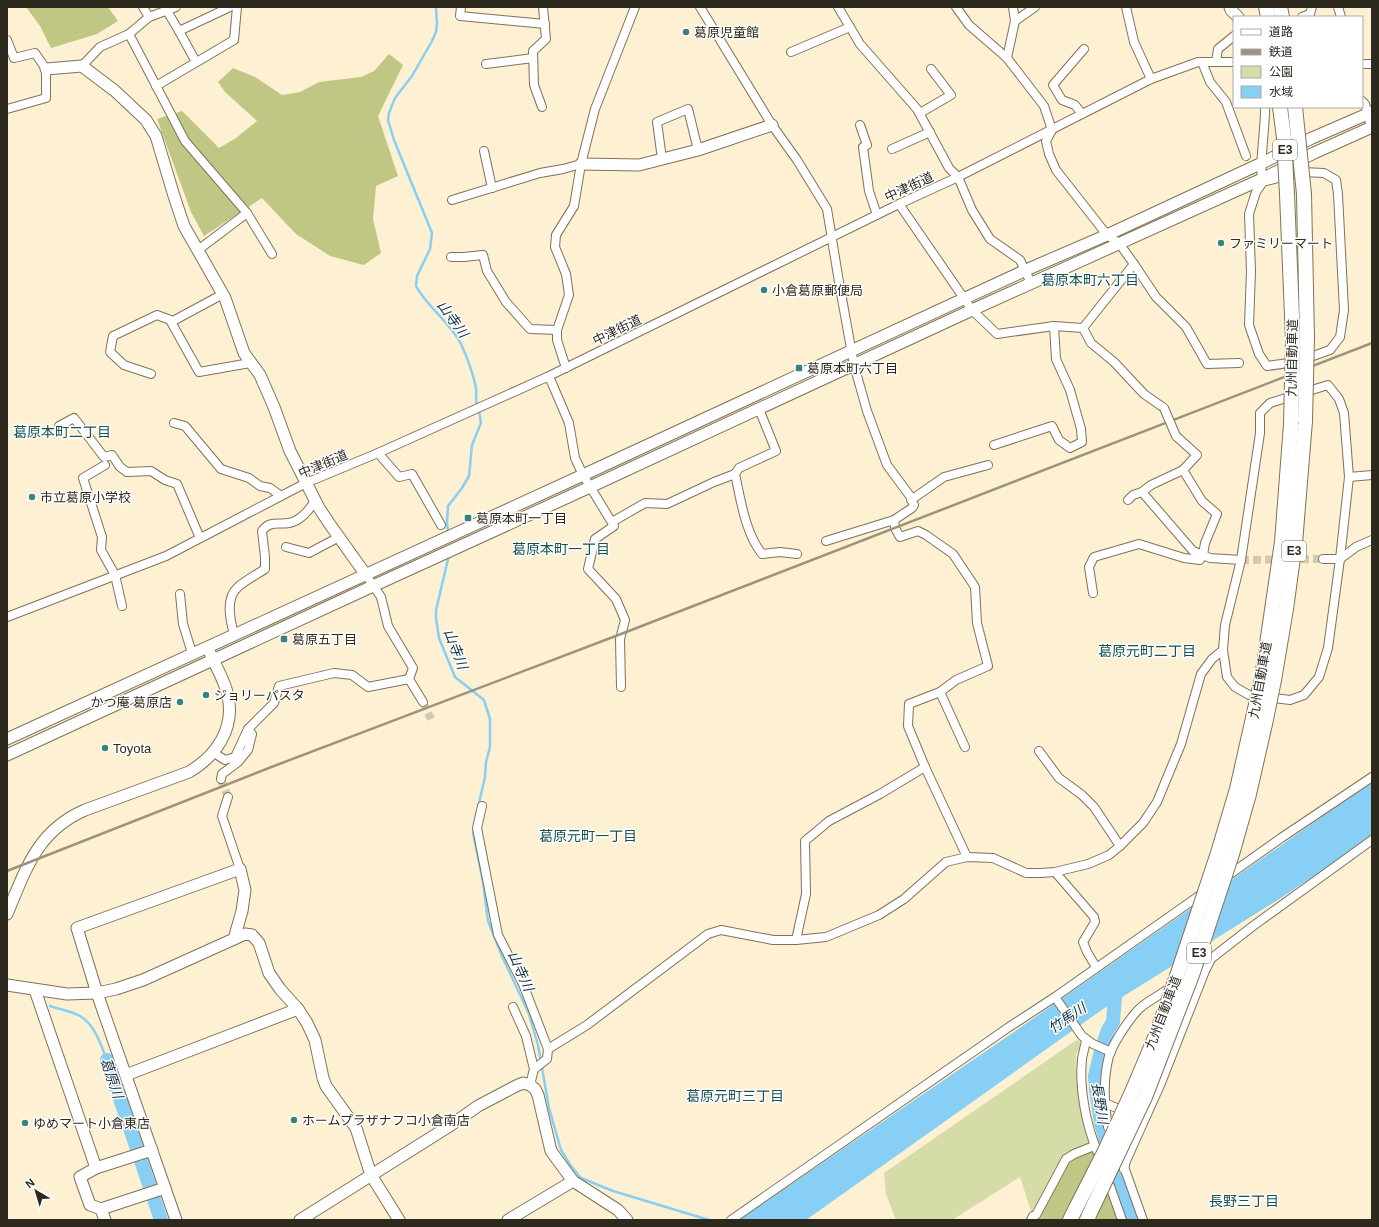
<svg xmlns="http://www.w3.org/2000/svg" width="1379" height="1227" viewBox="0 0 1379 1227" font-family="Arial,'Noto Sans JP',sans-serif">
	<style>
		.green { fill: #d5dca8 }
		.forest { fill: #c0c784 }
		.water { fill: #87cff4 }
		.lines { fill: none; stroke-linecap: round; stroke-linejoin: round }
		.stream { stroke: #87cff4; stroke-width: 2.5 }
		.river { stroke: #87cff4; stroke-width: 14 }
		.street-tunnel { stroke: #d4c8ae; stroke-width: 8; stroke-dasharray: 8 4; stroke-linecap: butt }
		.street-casing { stroke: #7f7258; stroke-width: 10 }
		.secondary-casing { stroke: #7f7258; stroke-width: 13 }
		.highway-casing { stroke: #7f7258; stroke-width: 16 }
		.street { stroke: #fff; stroke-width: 8 }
		.secondary { stroke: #fff; stroke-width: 11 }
		.highway { stroke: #fff; stroke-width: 14 }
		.rail { stroke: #9c937d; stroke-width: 2.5 }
		.street-bridge-casing { stroke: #7f7258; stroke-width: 10; stroke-linecap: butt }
		.highway-bridge-casing { stroke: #7f7258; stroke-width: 16; stroke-linecap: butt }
		.street-bridge { stroke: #fff; stroke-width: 8 }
		.highway-bridge { stroke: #fff; stroke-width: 14 }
		.poi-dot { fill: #3a8280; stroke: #fff; stroke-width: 1.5 }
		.labels { text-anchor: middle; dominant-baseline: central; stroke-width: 3; stroke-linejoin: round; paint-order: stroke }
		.shield { fill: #fff; stroke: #6d6961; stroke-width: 1 }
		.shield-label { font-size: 12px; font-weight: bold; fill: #2e291d }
		.poi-label { font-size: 13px; fill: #2e291d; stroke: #fff; text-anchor: start }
		.street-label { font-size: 13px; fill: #2e291d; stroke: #fff }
		.neighbourhood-label { font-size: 14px; fill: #155250; stroke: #fff }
		.water-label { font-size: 14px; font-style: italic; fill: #113242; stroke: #fff }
	</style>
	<rect width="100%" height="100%" fill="#fef0d2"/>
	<path class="green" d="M1079 1040 1081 1047 1076 1054 1077 1085 1081 1107 1091 1142 1071 1152 1034 1214 1031 1211 1020 1177 952 1220H896L886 1194 884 1173 1075 1041Z"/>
	<g class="forest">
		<path d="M26 7H108L118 21 97 34 51 48 40 26Z"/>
		<path d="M389 54 403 65 378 116 398 176 376 186 373 219 381 253 364 265 330 256 296 234 262 198 204 236 191 212 157 119 182 111 219 148 236 138 257 121 225 92 218 82 233 68 255 77 282 95 300 92 319 82 361 77 374 71Z"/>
		<path d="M1094 1151 1095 1155 1062 1220H1036L1067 1161 1074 1157Z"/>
		<path d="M1109 1188 1120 1220H1093Z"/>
	</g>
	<path class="water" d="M1372 783V837L1281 898 1103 1009 806 1220H739L1014 1032 1327 813Z"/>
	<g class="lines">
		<g class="stream">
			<path d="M436 7 437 24 436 32 432 41 412 76 395 98 389 113 388 120 394 140 432 233 430 249 417 276 416 286C427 307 450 322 461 344 467 357 473 373 476 388 477 394 475 400 477 406"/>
			<path d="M448 534 447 522 448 506 462 488 469 476 472 445 481 423 479 411"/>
			<path d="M449 555 436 610V618L439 638 455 677 484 700 490 719V747L486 762 485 777 474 824"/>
			<path d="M474 829 473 833 483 882 488 921 502 956 529 1014 538 1045 549 1108 561 1150 571 1166 581 1178 613 1191 709 1220"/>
			<path d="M50 1006C59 1009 71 1011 80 1016 95 1025 101 1045 107 1060"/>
		</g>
		<g class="river">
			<path d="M1116 985 1113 1022 1108 1030 1101 1051 1095 1076 1096 1089 1101 1123 1107 1146 1133 1220"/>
			<path d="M107 1060 161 1220"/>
		</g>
		<g class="street-tunnel">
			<path d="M1241 560 1323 559"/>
			<path d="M423 702 431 719"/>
			<path d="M221 779 228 797"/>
		</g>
		<defs>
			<g id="street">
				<path d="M143 7 149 17"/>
				<path d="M461 7 460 16 545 24"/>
				<path d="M700 7 772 125 797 160 827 209 839 282 854 365 867 411 887 465 910 496 914 505 912 508 894 520 895 528 900 537 918 531 926 535 953 554 975 587 977 623 988 666 956 680 940 692 909 704 908 726 925 767 967 857"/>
				<path d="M838 7 860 44 917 109 949 168 958 177 972 210 990 239 1020 260 1031 283"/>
				<path d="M956 7 969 25 1007 58 1044 106 1052 130 1046 141 1049 154 1056 170 1107 235 1119 243 1134 264 1083 328"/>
				<path d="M1126 7 1134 42 1151 79"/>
				<path d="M1338 7 1341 17"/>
				<path d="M167 11 179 31 230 7"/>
				<path d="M1302 17 1310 14 1312 7"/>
				<path d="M1015 21 1035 7"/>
				<path d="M179 31 196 62"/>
				<path d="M129 34 185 141 247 213 272 254"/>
				<path d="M7 40 14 58 35 53 46 69V98L7 109"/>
				<path d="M791 52 850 27"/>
				<path d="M1007 58 1015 21 1013 7"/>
				<path d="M1202 62 1210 82 1226 102 1246 156"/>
				<path d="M1216 62 1218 49 1234 36"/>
				<path d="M486 64 533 58"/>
				<path d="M1362 64H1372"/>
				<path d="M82 66 100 47 129 34 149 17 176 7"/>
				<path d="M156 86 234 40 237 7"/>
				<path d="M1362 101 1365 104 1371 127"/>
				<path d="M542 107 534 85 533 51 546 39 543 7"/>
				<path d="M920 113 951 95 931 69"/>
				<path d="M1082 114 1075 105 1062 100 1053 85 1084 49"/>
				<path d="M860 125 867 145 863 147 869 191 877 215"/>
				<path d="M892 149 930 132"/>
				<path d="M484 151 492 188"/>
				<path d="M662 159 657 122 688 109 698 150"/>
				<path d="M1302 172 1324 173 1336 180 1338 194 1344 310 1340 337 1330 350 1296 362 1267 366 1259 354 1249 325 1251 271 1249 214 1256 192 1263 182Z"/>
				<path d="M1263 182C1258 171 1266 123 1265 107"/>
				<path d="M452 200 540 173 563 169 581 164"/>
				<path d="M899 204 972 310 997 334 1054 326 1083 328 1091 343 1114 362 1144 394 1164 408"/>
				<path d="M198 250 247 213"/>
				<path d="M451 257H464L483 255 487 271 506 302 530 329 557 330"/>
				<path d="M1134 264 1156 297 1186 327 1207 364 1239 363"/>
				<path d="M170 320 199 372 250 363"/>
				<path d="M566 368 557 340V330L569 295 566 274 555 247 556 235 574 206 581 164 595 109 635 7"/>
				<path d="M151 374 124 365 110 352 113 336 157 315 173 321 223 294"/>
				<path d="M547 377 551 381 569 423 575 458 583 475 614 526 595 539 588 569 616 599 625 620 620 639 621 687"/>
				<path d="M1328 385 1339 399 1344 413 1349 477 1340 559 1328 648 1319 677 1304 695 1290 700 1249 695 1235 687 1227 677 1223 650 1225 625 1241 560 1260 433V413L1270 403Z"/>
				<path d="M174 423 185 426 221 469 249 478 260 486 270 488 281 496"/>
				<path d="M59 426 74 418 104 457 112 455 120 467 127 472 151 471 165 480 177 484 200 538"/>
				<path d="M1176 436 1197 455 1183 470 1202 501 1217 514 1205 543 1203 555 1210 558 1241 560"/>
				<path d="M994 445 1052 426 1059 440 1070 448 1082 442 1081 429 1070 390 1056 359 1054 326"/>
				<path d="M378 453 399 477 412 474 441 525"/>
				<path d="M105 465 83 478 102 537 101 550 115 575 122 606"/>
				<path d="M735 474C741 501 745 532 762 554L780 552 797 554"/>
				<path d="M1349 477 1372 475"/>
				<path d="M911 500 944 477 988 465"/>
				<path d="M1128 500 1133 495 1142 492"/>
				<path d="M612 522 645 503 667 504 714 482 735 474 739 468 776 451 759 409"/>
				<path d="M826 541 894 520"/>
				<path d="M286 547 309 553 339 537"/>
				<path d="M1323 559H1340L1356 547 1372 540"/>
				<path d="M366 575 381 597 388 626 413 668 409 679 423 702"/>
				<path d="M1093 593 1089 567 1094 557 1139 544 1184 558 1200 560 1203 555 1193 551 1142 492 1151 485 1183 470"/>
				<path d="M180 594 183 624 192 653"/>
				<path d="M7 617 166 556 306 483 378 453 547 377 899 204 958 177 1151 79 1198 62H1234"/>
				<path d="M234 634C230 620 225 598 238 587 246 580 256 575 265 569V557L262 531C270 520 278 525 289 523 300 521 310 510 315 500"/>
				<path d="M940 692 965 747"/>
				<path d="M1039 751 1059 778 1082 795 1094 807 1120 846"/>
				<path d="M214 753 225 760 235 757 248 729 274 703 279 686 334 673 352 675 368 687 409 679"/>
				<path d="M221 779 222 774 238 762 248 750 252 734 248 729"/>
				<path d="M228 797 222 816 240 869"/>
				<path d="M482 806 477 828 498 935 523 984 548 1049 547 1059 534 1069 530 1085"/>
				<path d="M1055 872 1094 917 1095 922 1083 942 1087 952 1096 967"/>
				<path d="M1226 877 1281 838 1372 777"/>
				<path d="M796 940 806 894 805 841 829 821 880 794 925 767"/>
				<path d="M1208 961 1253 926 1372 840"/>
				<path d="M1055 997 1082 1036 1093 1044 1111 1052"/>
				<path d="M513 1007 526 1036 534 1069"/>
				<path d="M1086 1040C1085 1046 1083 1053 1082 1059 1079 1088 1086 1124 1097 1151"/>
				<path d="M548 1049 587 1025 708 934 721 930 773 940H796L826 937 879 915 904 899 946 862 967 857 993 858 1026 873H1041L1055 872 1088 864 1109 855 1120 846 1143 823 1157 802 1181 744 1201 674 1212 659 1223 650"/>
				<path d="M1105 1103 1126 1112"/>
				<path d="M1108 1127C1104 1104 1103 1079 1109 1056 1113 1043 1130 1018 1139 1009 1146 1002 1157 997 1165 991"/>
				<path d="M1123 1164 1143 1220"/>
				<path d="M1124 1169 1126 1161 1161 1083 1205 971 1211 959"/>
				<path d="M1110 1186 1122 1220"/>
				<path d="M731 1220 1009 1027 1055 997 1203 893"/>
				<path d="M1031 1220 1033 1216 1036 1215 1066 1159 1074 1154 1094 1146"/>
			</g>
			<g id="secondary">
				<path d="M1230 7 1231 10 1238 17"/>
				<path d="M46 69 82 66 115 91 146 120 156 136 174 196 184 226 225 298 244 353 260 375 274 407 290 451 319 508 331 526 366 575"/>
				<path d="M581 164 639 165 698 150 772 125"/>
				<path d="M7 739 583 475 1026 270 1107 235 1262 163 1312 138 1372 112"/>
				<path d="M7 755 373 586 590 487 972 310 1262 179 1314 153 1372 127"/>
				<path d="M7 914C26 869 37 831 85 810L189 772C216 756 235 729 228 696 225 681 216 667 210 653"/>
				<path d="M7 985 67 994 97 993 116 989 143 980 245 934 252 935 259 943 269 973 280 989 298 1009 307 1023 315 1040 323 1078 326 1086 356 1128 371 1175 399 1220"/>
				<path d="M35 990 96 1168"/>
				<path d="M126 1075 298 1009"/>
				<path d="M152 1150 96 1168 80 1177 90 1205 101 1209 165 1188"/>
				<path d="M101 1209 105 1220"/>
				<path d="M176 1220 97 993 77 928 240 869 245 890 242 911 234 939"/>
				<path d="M300 1220 451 1125 478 1106 516 1086 523 1083 530 1085 535 1089 538 1095 551 1151 573 1181 618 1210 627 1220"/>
				<path d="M508 1220 573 1181"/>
			</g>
			<g id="highway">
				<path d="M1266 7 1268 17"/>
				<path d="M1280 7 1282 17"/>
				<path d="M1287 194 1293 340"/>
				<path d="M1304 194 1307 337"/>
				<path d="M1262 678 1282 542 1291 424"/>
				<path d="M1274 680 1286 609 1295 543 1305 421"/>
				<path d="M1070 1220 1076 1208"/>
			</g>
		</defs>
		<use href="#street" class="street-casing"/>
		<use href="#secondary" class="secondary-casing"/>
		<use href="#highway" class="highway-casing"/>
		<use href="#street" class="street"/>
		<use href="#secondary" class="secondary"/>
		<use href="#highway" class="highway"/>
		<path class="rail" d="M7 871 274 766 621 634 1372 343"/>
		<defs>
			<path id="street-bridge" d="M1164 408 1176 436"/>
			<g id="highway-bridge">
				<path d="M1280 107 1284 138 1287 194"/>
				<path d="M1295 107 1304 194"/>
				<path d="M1305 421 1307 337"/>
				<path d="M1291 424 1293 340"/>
				<path d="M1076 1208 1105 1151 1132 1092 1157 1033 1178 973 1218 853 1237 789 1262 678"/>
				<path d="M1089 1215 1145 1097 1192 975 1232 854 1249 794 1265 724 1274 680"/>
			</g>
		</defs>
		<use href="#street-bridge" class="street-bridge-casing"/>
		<use href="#highway-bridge" class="highway-bridge-casing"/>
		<use href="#street-bridge" class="street-bridge"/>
		<use href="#highway-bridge" class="highway-bridge"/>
	</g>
	<g class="poi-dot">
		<circle cx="686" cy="32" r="4"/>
		<circle cx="1221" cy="243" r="4"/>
		<circle cx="764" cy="290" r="4"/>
		<rect x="795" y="364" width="8" height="8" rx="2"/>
		<circle cx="32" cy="497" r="4"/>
		<rect x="464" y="514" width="8" height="8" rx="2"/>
		<rect x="280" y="635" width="8" height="8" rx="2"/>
		<circle cx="206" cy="695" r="4"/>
		<circle cx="180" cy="702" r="4"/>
		<circle cx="105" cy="748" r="4"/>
		<circle cx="294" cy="1120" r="4"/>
		<circle cx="25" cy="1123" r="4"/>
	</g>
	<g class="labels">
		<g class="shield">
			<rect x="1273" y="140" width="24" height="20" rx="3"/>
			<rect x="1282" y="541" width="24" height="20" rx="3"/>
			<rect x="1187" y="943" width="24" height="20" rx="3"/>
		</g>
		<g class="shield-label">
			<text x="1285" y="150">E3</text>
			<text x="1294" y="551">E3</text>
			<text x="1199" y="953">E3</text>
		</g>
		<g class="poi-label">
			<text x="694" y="32">葛原児童館</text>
			<text x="1229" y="243">ファミリーマート</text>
			<text x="772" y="290">小倉葛原郵便局</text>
			<text x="807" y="368">葛原本町六丁目</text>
			<text x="40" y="497">市立葛原小学校</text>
			<text x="476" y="518">葛原本町一丁目</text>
			<text x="292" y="639">葛原五丁目</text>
			<text x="214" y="695">ジョリーパスタ</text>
			<text x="172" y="702" text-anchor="end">かつ庵 葛原店</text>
			<text x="113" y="748">Toyota</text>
			<text x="302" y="1120">ホームプラザナフコ小倉南店</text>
			<text x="33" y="1123">ゆめマート小倉東店</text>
		</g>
		<g class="street-label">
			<text transform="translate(909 187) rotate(-25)">中津街道</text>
			<text transform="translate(617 330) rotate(-26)">中津街道</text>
			<text transform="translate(1292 358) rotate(-89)">九州自動車道</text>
			<text transform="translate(323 464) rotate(-23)">中津街道</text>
			<text transform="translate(1260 680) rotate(-80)">九州自動車道</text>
			<text transform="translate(1163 1013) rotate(-69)">九州自動車道</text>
		</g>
		<g class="neighbourhood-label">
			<text x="1090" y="280">葛原本町六丁目</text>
			<text x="62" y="432">葛原本町二丁目</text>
			<text x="561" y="549">葛原本町一丁目</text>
			<text x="1147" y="651">葛原元町二丁目</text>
			<text x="588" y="836">葛原元町一丁目</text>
			<text x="735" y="1096">葛原元町三丁目</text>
			<text x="1244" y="1201">長野三丁目</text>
		</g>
		<g class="water-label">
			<text transform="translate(453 319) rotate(54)">山寺川</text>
			<text transform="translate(456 649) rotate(69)">山寺川</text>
			<text transform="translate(521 971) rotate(66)">山寺川</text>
			<text transform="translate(1067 1018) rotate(-34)">竹馬川</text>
			<text transform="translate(112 1078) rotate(71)">葛原川</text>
			<text transform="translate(1100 1103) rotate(81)">長野川</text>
		</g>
	</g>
	<rect width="1379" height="1227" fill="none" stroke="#2e291d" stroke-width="16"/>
	<rect x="1233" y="16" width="130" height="92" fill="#ffffff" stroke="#aba9a5"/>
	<rect x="1241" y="29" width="20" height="6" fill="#ffffff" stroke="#aba9a5"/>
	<text x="1269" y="36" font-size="12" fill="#2e291d">道路</text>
	<rect x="1241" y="49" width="20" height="6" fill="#9c937d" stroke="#aba9a5"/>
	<text x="1269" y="56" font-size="12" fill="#2e291d">鉄道</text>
	<rect x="1241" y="66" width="20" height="12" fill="#d5dca8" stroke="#aba9a5"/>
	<text x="1269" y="76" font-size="12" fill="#2e291d">公園</text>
	<rect x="1241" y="86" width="20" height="12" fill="#87cff4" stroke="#aba9a5"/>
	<text x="1269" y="96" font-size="12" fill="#2e291d">水域</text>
	<g transform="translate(36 1191) rotate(322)" stroke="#ffffff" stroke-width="3" paint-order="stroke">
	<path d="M0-3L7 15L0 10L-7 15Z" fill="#2e291d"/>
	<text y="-6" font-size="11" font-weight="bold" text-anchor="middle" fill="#2e291d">N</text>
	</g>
</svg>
